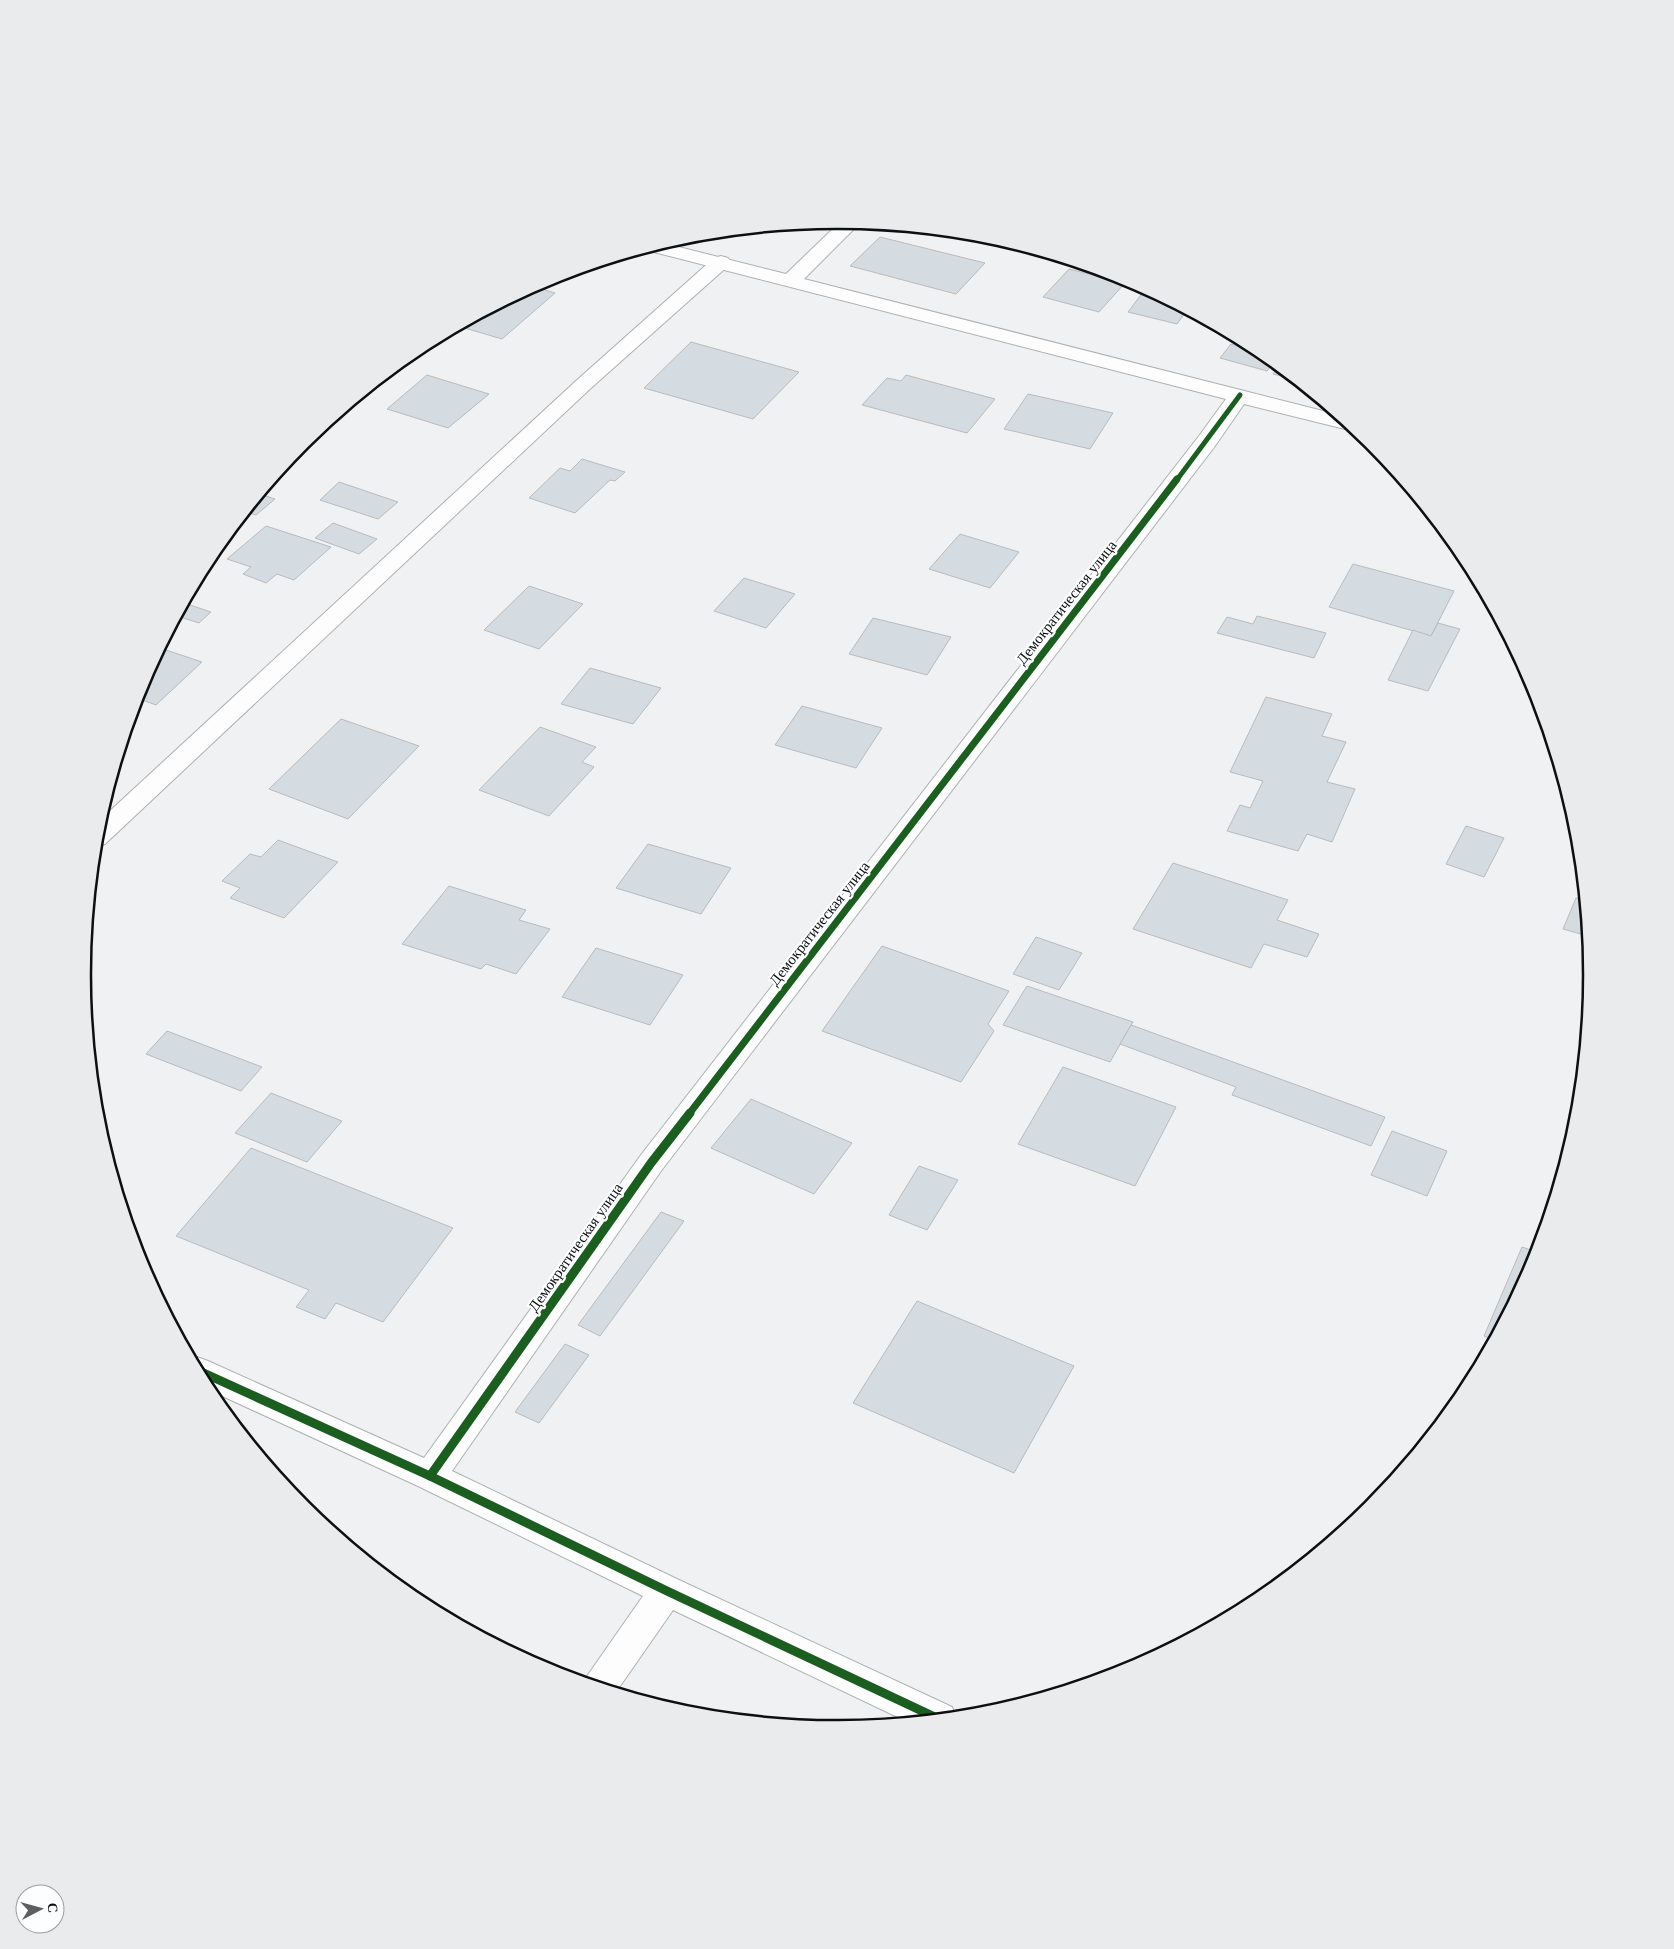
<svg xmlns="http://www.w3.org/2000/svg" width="1674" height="1949" viewBox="0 0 1674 1949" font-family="'Libre Baskerville',serif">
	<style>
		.building { fill: #d4dbe1; stroke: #b9bbbd }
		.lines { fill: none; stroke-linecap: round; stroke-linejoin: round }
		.lane-casing { stroke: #aeb0b2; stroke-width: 2 }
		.street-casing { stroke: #aeb0b2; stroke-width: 2 }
		.lane { fill: #fdfdfd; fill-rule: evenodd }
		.street { fill: #fdfdfd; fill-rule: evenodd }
		.cycleway-far2-casing { stroke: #fdfeff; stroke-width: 7 }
		.cycleway-far1-casing { stroke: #fdfeff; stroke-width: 10 }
		.cycleway-casing { stroke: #fdfeff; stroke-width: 12 }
		.cycleway-far2 { stroke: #1b5e20; stroke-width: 5 }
		.cycleway-far1 { stroke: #1b5e20; stroke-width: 7 }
		.cycleway { stroke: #1b5e20; stroke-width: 9 }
		.labels { text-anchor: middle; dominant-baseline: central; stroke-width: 4.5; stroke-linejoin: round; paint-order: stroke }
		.street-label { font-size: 15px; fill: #0e0f10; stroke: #fdfeff }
		.rim { fill: none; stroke: #0e0f10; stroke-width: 2.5 }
	</style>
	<rect width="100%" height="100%" fill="#eff1f3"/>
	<g class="building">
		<path d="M880 237 884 238 985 263 956 294 850 266Z"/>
		<path d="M1069 269 1125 283 1099 312 1043 297Z"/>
		<path d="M532 286 555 293 502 339 458 326Z"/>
		<path d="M1146 288 1187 310 1177 324 1128 312Z"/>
		<path d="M691 342 799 372 753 419 644 388Z"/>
		<path d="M1231 344 1264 354 1274 362 1267 371 1220 358Z"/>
		<path d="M1279 366 1296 380 1273 374Z"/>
		<path d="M427 375 489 394 448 428 387 409Z"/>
		<path d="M906 375 995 399 967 433 862 405 887 378 901 381Z"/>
		<path d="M1028 394 1113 413 1090 449 1004 429Z"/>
		<path d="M582 459 625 472 615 481 610 480 575 513 529 498 560 468 570 471Z"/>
		<path d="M339 482 398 502 378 519 320 500Z"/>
		<path d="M260 494 275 499 256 515 246 512Z"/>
		<path d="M333 523 377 539 359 554 315 538Z"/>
		<path d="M266 526 331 547 294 580 277 574 266 583 243 574 251 567 227 559Z"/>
		<path d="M960 534 1019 552 990 588 929 569Z"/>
		<path d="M1353 564 1454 591 1431 636 1329 607Z"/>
		<path d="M744 578 795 594 766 628 714 611Z"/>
		<path d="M529 586 583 604 539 649 484 630Z"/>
		<path d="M184 603 211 612 199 623 177 616Z"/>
		<path d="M1257 616 1326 633 1314 658 1217 633 1227 617 1253 624Z"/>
		<path d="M873 618 951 637 927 675 849 654Z"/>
		<path d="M1438 623 1460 629 1428 691 1388 680 1413 630 1431 636Z"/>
		<path d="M160 648 202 662 156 705 136 698 140 686Z"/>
		<path d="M590 668 661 688 633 724 561 704Z"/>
		<path d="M1266 697 1332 714 1322 736 1346 742 1327 782 1355 789 1332 842 1307 834 1298 851 1227 831 1240 805 1250 808 1263 781 1230 772Z"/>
		<path d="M802 706 882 728 856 768 775 745Z"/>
		<path d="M341 719 419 746 348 819 269 789Z"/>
		<path d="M540 727 596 747 582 762 594 767 549 816 479 790Z"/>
		<path d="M1466 826 1504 838 1484 877 1446 864Z"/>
		<path d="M278 840 338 862 284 918 230 898 240 888 222 881 250 854 261 857Z"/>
		<path d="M648 844 731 868 701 914 616 888Z"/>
		<path d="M1173 863 1288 900 1277 920 1319 934 1307 957 1264 944 1251 968 1133 929Z"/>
		<path d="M449 886 526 910 519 920 550 929 516 974 486 964 481 969 402 944Z"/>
		<path d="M1576 898 1584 900 1588 936 1563 929Z"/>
		<path d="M1036 937 1082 953 1059 990 1013 974Z"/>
		<path d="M882 946 1009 991 988 1024 994 1031 961 1082 822 1031Z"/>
		<path d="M596 948 683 975 650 1025 562 997Z"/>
		<path d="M1027 986 1133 1022 1110 1062 1003 1025Z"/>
		<path d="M1131 1025 1385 1117 1371 1146 1232 1095 1236 1087 1120 1044Z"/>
		<path d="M167 1031 262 1067 241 1091 146 1054Z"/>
		<path d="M1063 1067 1176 1107 1135 1186 1018 1144Z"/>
		<path d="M1580 1087 1579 1105 1573 1103Z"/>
		<path d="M271 1093 342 1121 307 1162 235 1133Z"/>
		<path d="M751 1099 852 1143 814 1194 711 1148Z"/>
		<path d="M1392 1131 1447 1151 1427 1196 1371 1175Z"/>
		<path d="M251 1148 453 1228 383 1322 336 1303 325 1319 296 1307 309 1290 176 1236Z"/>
		<path d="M919 1166 958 1180 927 1230 889 1215Z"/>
		<path d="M661 1212 684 1221 600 1336 578 1325Z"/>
		<path d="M1522 1247 1537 1252 1534 1263 1493 1340 1484 1336Z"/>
		<path d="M917 1301 1074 1366 1014 1473 853 1403Z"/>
		<path d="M565 1344 589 1355 539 1423 515 1412Z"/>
		<path d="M1242 1600 1251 1604 1236 1613Z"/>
	</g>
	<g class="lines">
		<defs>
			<path id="lane" d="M721 256 728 258 731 262 728 266 591 388 105 844 95 846 99 821 577 380 714 258Z"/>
			<path id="street" d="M842 220 861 222 804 279 1339 415 1356 429 1349 430 1244 404 1215 446 661 1171 452 1471 679 1580 952 1707 956 1717 908 1722 673 1610 616 1692 583 1682 643 1596 418 1486 207 1389 191 1359 197 1357 208 1361 424 1458 641 1155 1199 436 1226 399 646 250 645 248 663 243 786 274Z"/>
		</defs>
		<use href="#lane" class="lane-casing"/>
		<use href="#street" class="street-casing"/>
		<use href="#lane" class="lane"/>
		<use href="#street" class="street"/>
		<defs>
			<path id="cycleway-far2" d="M1176 481 1240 395"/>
			<path id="cycleway-far1" d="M689 1114 1177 479"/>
			<g id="cycleway">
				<path d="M197 1370 430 1476 667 1591 939 1719"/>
				<path d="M430 1476 651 1163 690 1113"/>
			</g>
		</defs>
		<use href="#cycleway-far2" class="cycleway-far2-casing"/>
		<use href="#cycleway-far1" class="cycleway-far1-casing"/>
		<use href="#cycleway" class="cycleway-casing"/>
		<use href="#cycleway-far2" class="cycleway-far2"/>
		<use href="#cycleway-far1" class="cycleway-far1"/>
		<use href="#cycleway" class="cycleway"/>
	</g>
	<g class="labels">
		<g class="street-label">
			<text transform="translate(1066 602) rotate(-52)">Демократическая улица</text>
			<text transform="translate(819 923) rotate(-52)">Демократическая улица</text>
			<text transform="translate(575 1247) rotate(-55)">Демократическая улица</text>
		</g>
	</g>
	<path d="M0 0H1674V1949H0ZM836 229H838A745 745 0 0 1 1583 974V975A745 745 0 0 1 838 1720H836A745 745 0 0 1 91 975V974A745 745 0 0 1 836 229Z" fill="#eaebec" fill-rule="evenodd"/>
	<path class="rim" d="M836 229H838A745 745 0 0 1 1583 974V975A745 745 0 0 1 838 1720H836A745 745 0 0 1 91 975V974A745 745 0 0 1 836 229Z"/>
	<g transform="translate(40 1909) rotate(84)"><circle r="24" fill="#fdfeff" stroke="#9d9e9f"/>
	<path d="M0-4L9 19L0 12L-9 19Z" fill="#5d5e5f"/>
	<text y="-8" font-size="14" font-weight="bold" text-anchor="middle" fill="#0e0f10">С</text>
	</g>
</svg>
